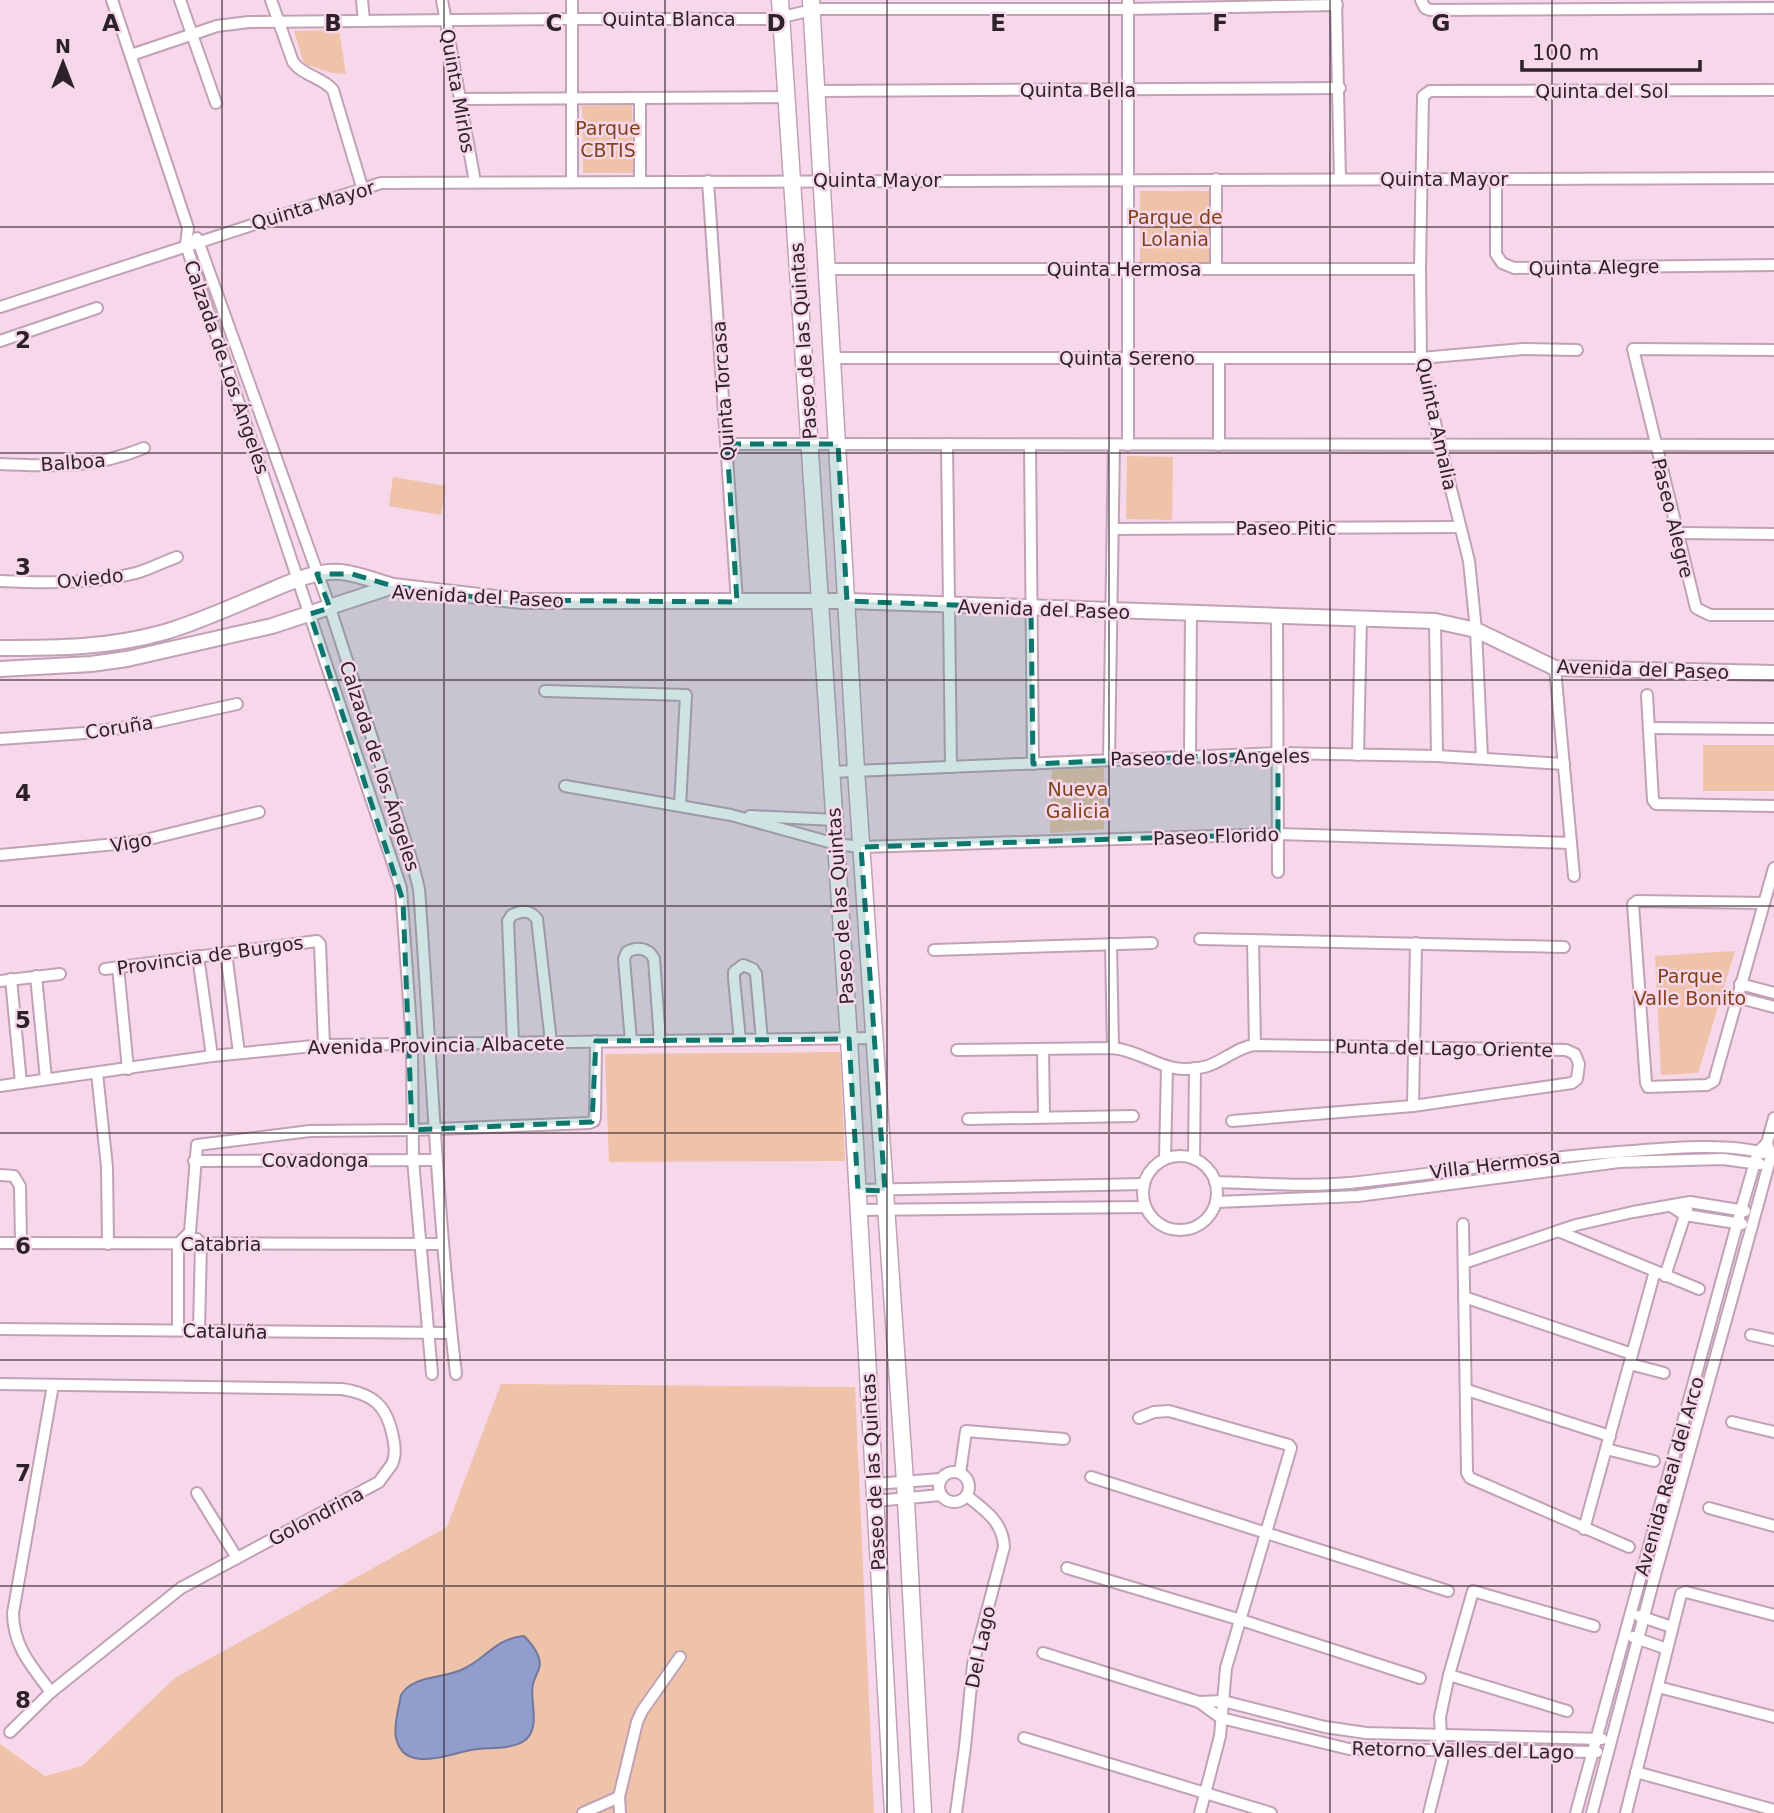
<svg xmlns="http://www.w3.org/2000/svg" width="1774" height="1813" viewBox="0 0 1774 1813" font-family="'DejaVu Sans',sans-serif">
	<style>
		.green { fill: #efc2aa }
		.water { fill: #909dcd; stroke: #72789c; stroke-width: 2 }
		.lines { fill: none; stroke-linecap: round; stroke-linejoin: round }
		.minor-casing { stroke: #c1a2b5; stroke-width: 14 }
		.tertiary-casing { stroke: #c1a2b5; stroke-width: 18 }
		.secondary-casing { stroke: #c1a2b5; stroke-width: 19 }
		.minor { stroke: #fff; stroke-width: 10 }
		.tertiary { stroke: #fff; stroke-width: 14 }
		.secondary { stroke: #fff; stroke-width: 16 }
		.marked { fill: #0f766e; fill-opacity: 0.2; stroke: #0f766e; stroke-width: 5; stroke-dasharray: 14 9; stroke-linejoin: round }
		.grid { fill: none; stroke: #2d2229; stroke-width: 2; stroke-opacity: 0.55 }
		.labels { text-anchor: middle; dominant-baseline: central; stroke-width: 5; stroke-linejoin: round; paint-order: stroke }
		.street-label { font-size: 19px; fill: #2d2229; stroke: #f7d7ea }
		.park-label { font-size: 19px; fill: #814119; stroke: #f7d7ea }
		.grid-label { font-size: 23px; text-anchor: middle; font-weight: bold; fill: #2d2229; stroke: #f7d7ea; stroke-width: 5; stroke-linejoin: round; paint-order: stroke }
	</style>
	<rect width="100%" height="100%" fill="#f7d7ea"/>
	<g class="green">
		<path d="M339 30 346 74 332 73 304 64 294 31Z"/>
		<path d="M632 105 633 173H583L582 106Z"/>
		<rect x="1140" y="191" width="70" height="74"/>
		<path d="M1127 456 1173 457 1172 520 1126 519Z"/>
		<path d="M393 477 446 486 441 515 389 506Z"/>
		<rect x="1703" y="745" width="71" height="46"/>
		<path d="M1104 768V829L1050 833 1052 770Z"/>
		<path d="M1735 951 1698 1073 1661 1075 1655 956Z"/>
		<path d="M840 1052 845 1161 609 1162 605 1054Z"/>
		<path d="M501 1384 855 1387 874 1813H0V1744L45 1776 82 1766 175 1678 447 1527Z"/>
	</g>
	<path class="water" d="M524 1636C531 1643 536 1649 539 1658 542 1670 535 1674 533 1684 529 1701 542 1728 524 1741 510 1750 488 1747 471 1750 449 1754 404 1774 396 1738 393 1726 399 1708 401 1695 413 1675 441 1679 461 1670 487 1659 493 1639 524 1636Z"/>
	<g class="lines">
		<defs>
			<g id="minor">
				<path d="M112 0 188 228 186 245 401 888 412 1043 413 1160 432 1374"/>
				<path d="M180 0 216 103"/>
				<path d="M271 0 293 62C303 76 322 77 333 90L362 187"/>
				<path d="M362 0 364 21"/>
				<path d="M442 0 475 182"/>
				<path d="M1128 0V445"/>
				<path d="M1336 0 1340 179"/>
				<path d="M1421 0 1425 8 1430 10 1774 8"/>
				<path d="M131 55 217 26 249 22 572 19H773L817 9H1128L1337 5"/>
				<path d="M817 91 1340 88"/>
				<path d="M640 98V182"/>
				<path d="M460 99 786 97"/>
				<path d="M1216 179V269"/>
				<path d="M1496 179V254L1502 263 1514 268 1774 265"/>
				<path d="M708 181 737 602"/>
				<path d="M572 182V0"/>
				<path d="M197 238 330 608 413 865 419 889C431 1051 437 1213 456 1374"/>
				<path d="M827 269H1420"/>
				<path d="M0 307 381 183 1774 178"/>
				<path d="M0 341 97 308"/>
				<path d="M1774 350 1633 349 1696 608 1710 615H1774"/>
				<path d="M833 358H1421L1523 349 1577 350"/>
				<path d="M1219 358V445"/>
				<path d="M727 444 1774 445"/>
				<path d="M947 444 951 767"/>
				<path d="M1030 445 1033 764"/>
				<path d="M0 464C55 466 92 469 144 448"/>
				<path d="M1113 529 1459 527"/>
				<path d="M1678 533 1774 534"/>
				<path d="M0 581C45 583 92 584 136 573 150 569 163 562 177 557"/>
				<path d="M1277 615 1278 872"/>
				<path d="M1435 621 1437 756"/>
				<path d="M1555 668 1574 876"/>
				<path d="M545 691 686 695 680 806"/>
				<path d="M1647 695 1653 800 1656 804 1774 806"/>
				<path d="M1650 728 1774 729"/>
				<path d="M0 739 85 733 142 725 237 704"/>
				<path d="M1358 755 1361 617"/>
				<path d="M1190 756 1191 613"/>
				<path d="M1482 758 1476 630 1469 561 1440 445 1421 358 1420 269 1423 96 1430 91 1774 90"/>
				<path d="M1109 759 1114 445"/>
				<path d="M831 772 1278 753 1437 756 1564 764"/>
				<path d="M565 786 731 815 836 844 861 847 1278 834 1571 843"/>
				<path d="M750 816 835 820"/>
				<path d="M0 855 137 842 259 812"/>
				<path d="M1763 903 1637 901 1633 904 1646 1083 1648 1087 1707 1085 1714 1081 1774 868"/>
				<path d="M1200 939 1564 947"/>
				<path d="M1253 940 1255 1045"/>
				<path d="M1111 944 1113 1048"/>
				<path d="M934 950 1152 943"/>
				<path d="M226 953 239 1053"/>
				<path d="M198 956 212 1056"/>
				<path d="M118 967 128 1069"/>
				<path d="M105 969 317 941 320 944 324 1045"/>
				<path d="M36 976 46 1079"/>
				<path d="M11 979 21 1083"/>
				<path d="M0 981 60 974"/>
				<path d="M1740 984 1774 993"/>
				<path d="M1736 997 1774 1007"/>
				<path d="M740 1040 734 979V972L743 965 753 969 756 974 762 1040"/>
				<path d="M631 1041 624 959 627 952C637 946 649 948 654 959L660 1041"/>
				<path d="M513 1042 508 921 512 915C522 910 530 910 537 919L551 1042"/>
				<path d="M1043 1049 1044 1117"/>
				<path d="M957 1050 1113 1048C1148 1052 1163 1076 1204 1067 1222 1063 1236 1047 1255 1045L1566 1050 1575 1054 1579 1064 1577 1079 1572 1083 1413 1106 1232 1121"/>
				<path d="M97 1073 107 1167 108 1244"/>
				<path d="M0 1086 212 1056 324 1045 874 1038"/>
				<path d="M1413 1106 1416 943"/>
				<path d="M968 1119 1133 1116"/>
				<circle cx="1180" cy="1193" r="37"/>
				<path d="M1165 1158 1167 1068"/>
				<path d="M1194 1159 1195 1068"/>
				<path d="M194 1161 435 1160"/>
				<path d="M0 1175 14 1176 20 1186 21 1243"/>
				<path d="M1215 1182C1259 1183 1304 1187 1349 1183 1439 1174 1528 1158 1619 1152 1661 1149 1724 1142 1763 1153"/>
				<path d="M858 1190 1143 1184"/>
				<path d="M1216 1202 1358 1196 1619 1162 1723 1159 1760 1164"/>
				<path d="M1671 1206 1685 1215 1742 1224"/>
				<path d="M859 1210 1145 1207"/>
				<path d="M1463 1224 1467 1473 1470 1478 1629 1547"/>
				<path d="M1558 1231 1699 1289"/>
				<path d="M197 1239 201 1244 199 1330"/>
				<path d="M0 1243 443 1244"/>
				<path d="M1464 1263 1576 1225 1633 1212 1690 1202 1745 1211"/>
				<path d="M1665 1276 1687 1209"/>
				<path d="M1464 1297 1632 1354"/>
				<path d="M0 1329 451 1333"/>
				<path d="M178 1330V1244L190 1232 197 1145 310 1131 412 1130 589 1123 594 1121 595 1117 596 1041"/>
				<path d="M1751 1335 1774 1340"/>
				<path d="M1630 1364 1664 1373"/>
				<path d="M0 1384 342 1389C374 1394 387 1406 393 1437 395 1446 396 1456 392 1464 388 1470 383 1476 379 1482L181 1588 51 1692 10 1732"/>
				<path d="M1467 1390 1610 1436"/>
				<path d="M1139 1418 1154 1412 1169 1411 1289 1445 1291 1448 1226 1668 1220 1736 1200 1813"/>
				<path d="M1732 1422 1774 1432"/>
				<path d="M1606 1449 1654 1461"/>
				<circle cx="954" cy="1487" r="15"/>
				<path d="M960 1473 966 1431 1064 1439"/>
				<path d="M1091 1477 1448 1591"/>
				<path d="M874 1484 941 1479"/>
				<path d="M197 1493 237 1558"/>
				<path d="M875 1501 941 1495"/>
				<path d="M1709 1508 1774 1526"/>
				<path d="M1584 1529 1655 1271"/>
				<path d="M1067 1568 1241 1620 1420 1678"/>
				<path d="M1639 1616 1672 1627"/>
				<path d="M1633 1637 1667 1649"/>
				<path d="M1043 1653 1199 1702 1223 1701 1325 1727 1366 1733 1602 1739"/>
				<path d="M1449 1675 1567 1711"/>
				<path d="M1658 1687 1774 1717"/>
				<path d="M51 1692C32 1667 13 1646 13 1613L53 1385"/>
				<path d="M1199 1702 1221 1718 1349 1749 1597 1752"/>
				<path d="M1024 1738 1271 1813"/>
				<path d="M1636 1772 1774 1810"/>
				<path d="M583 1813 619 1797"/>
				<path d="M620 1813 619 1797 637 1722 642 1711 680 1657"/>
				<path d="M956 1813 965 1747 973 1664 1004 1547C1003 1522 985 1510 967 1496"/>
				<path d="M1429 1813 1442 1761 1440 1717 1449 1675 1473 1591 1594 1626"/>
				<path d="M1576 1813 1741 1210 1758 1152 1767 1143"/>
				<path d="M1592 1813 1652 1586 1752 1226 1771 1156 1767 1143 1774 1118"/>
				<path d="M1626 1813 1681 1594 1686 1592 1774 1615"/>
			</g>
			<g id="tertiary">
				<path d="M0 648C58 648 108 648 165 632 195 623 225 610 255 597 282 586 311 570 341 572 359 574 376 581 393 586"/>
				<path d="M0 669 91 664 127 659 272 626 393 586 522 601H847L1435 621 1476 630 1555 668 1774 673"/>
			</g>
			<g id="secondary">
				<path d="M780 0 849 1039 893 1813"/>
				<path d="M811 0 856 770 905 1482 923 1813"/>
			</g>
		</defs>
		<use href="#minor" class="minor-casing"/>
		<use href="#tertiary" class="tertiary-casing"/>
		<use href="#secondary" class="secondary-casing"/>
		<use href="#minor" class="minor"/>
		<use href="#tertiary" class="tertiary"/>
		<use href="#secondary" class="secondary"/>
	</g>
	<path class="marked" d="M727 444H838L847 601 1031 608 1033 764 1278 753V834L861 847 885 1191 858 1190 849 1039 596 1041 592 1122 412 1130 403 901 310 614 330 608 317 574H352L393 586 498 600 737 602Z"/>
	<path class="grid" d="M222 0V1813M444 0V1813M665 0V1813M887 0V1813M1109 0V1813M1330 0V1813M1552 0V1813M0 227H1774M0 453H1774M0 680H1774M0 906H1774M0 1133H1774M0 1360H1774M0 1586H1774"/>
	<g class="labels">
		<g class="street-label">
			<text x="669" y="19">Quinta Blanca</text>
			<text x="1078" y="90">Quinta Bella</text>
			<text transform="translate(458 91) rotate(80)">Quinta Mirlos</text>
			<text x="1602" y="91">Quinta del Sol</text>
			<text x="1444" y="179">Quinta Mayor</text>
			<text x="877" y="180">Quinta Mayor</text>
			<text transform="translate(313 205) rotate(-17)">Quinta Mayor</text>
			<text transform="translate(1594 267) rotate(-1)">Quinta Alegre</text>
			<text x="1124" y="269">Quinta Hermosa</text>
			<text transform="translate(803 341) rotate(-94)">Paseo de las Quintas</text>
			<text x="1127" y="358">Quinta Sereno</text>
			<text transform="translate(227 367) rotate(71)">Calzada de Los Ángeles</text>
			<text transform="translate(723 391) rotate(-94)">Quinta Torcasa</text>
			<text transform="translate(1437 424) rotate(78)">Quinta Amalia</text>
			<text transform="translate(73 462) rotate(-4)">Balboa</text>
			<text transform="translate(1673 518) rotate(76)">Paseo Alegre</text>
			<text x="1286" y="528">Paseo Pitic</text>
			<text transform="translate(90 578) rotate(-6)">Oviedo</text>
			<text transform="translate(478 596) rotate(3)">Avenida del Paseo</text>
			<text transform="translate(1044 609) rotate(2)">Avenida del Paseo</text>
			<text transform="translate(1643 669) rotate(2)">Avenida del Paseo</text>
			<text transform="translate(119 727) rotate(-9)">Coruña</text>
			<text transform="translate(1210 757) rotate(-1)">Paseo de los Angeles</text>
			<text transform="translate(380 766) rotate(72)">Calzada de los Ángeles</text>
			<text transform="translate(1216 836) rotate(-2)">Paseo Florido</text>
			<text transform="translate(131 842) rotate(-10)">Vigo</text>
			<text transform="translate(840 906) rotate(-94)">Paseo de las Quintas</text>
			<text transform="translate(210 955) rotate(-8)">Provincia de Burgos</text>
			<text transform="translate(436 1045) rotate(-1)">Avenida Provincia Albacete</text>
			<text transform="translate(1444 1048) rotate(1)">Punta del Lago Oriente</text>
			<text x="315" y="1160">Covadonga</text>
			<text transform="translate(1495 1164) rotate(-7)">Villa Hermosa</text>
			<text x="221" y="1244">Catabria</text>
			<text transform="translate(225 1331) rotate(1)">Cataluña</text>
			<text transform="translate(873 1472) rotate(-93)">Paseo de las Quintas</text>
			<text transform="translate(1669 1476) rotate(-74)">Avenida Real del Arco</text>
			<text transform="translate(316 1516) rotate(-28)">Golondrina</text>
			<text transform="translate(980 1647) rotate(-78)">Del Lago</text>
			<text transform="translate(1463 1750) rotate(1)">Retorno Valles del Lago</text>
		</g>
		<g class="park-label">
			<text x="608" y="128">Parque<tspan x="608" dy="22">CBTIS</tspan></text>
			<text x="1175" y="217">Parque de<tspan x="1175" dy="22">Lolania</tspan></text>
			<text x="1078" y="789">Nueva<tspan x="1078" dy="22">Galicia</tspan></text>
			<text x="1690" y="976">Parque<tspan x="1690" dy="22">Valle Bonito</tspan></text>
		</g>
	</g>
	<g class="grid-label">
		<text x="111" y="31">A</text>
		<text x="333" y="31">B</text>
		<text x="554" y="31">C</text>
		<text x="776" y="31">D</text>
		<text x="998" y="31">E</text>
		<text x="1220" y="31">F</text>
		<text x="1441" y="31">G</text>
		<text x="23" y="348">2</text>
		<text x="23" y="575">3</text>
		<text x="23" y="801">4</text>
		<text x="23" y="1028">5</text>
		<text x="23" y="1254">6</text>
		<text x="23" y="1481">7</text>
		<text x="23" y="1708">8</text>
	</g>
	<g transform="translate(63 63)" stroke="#f7d7ea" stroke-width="5" paint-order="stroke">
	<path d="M0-5L12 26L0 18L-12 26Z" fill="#2d2229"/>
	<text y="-10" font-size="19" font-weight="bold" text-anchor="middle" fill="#2d2229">N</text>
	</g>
	<path d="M1522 60v10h178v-10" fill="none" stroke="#2d2229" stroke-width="3.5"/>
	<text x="1532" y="60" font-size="21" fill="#2d2229" stroke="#f7d7ea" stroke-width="5" paint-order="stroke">100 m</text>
</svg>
